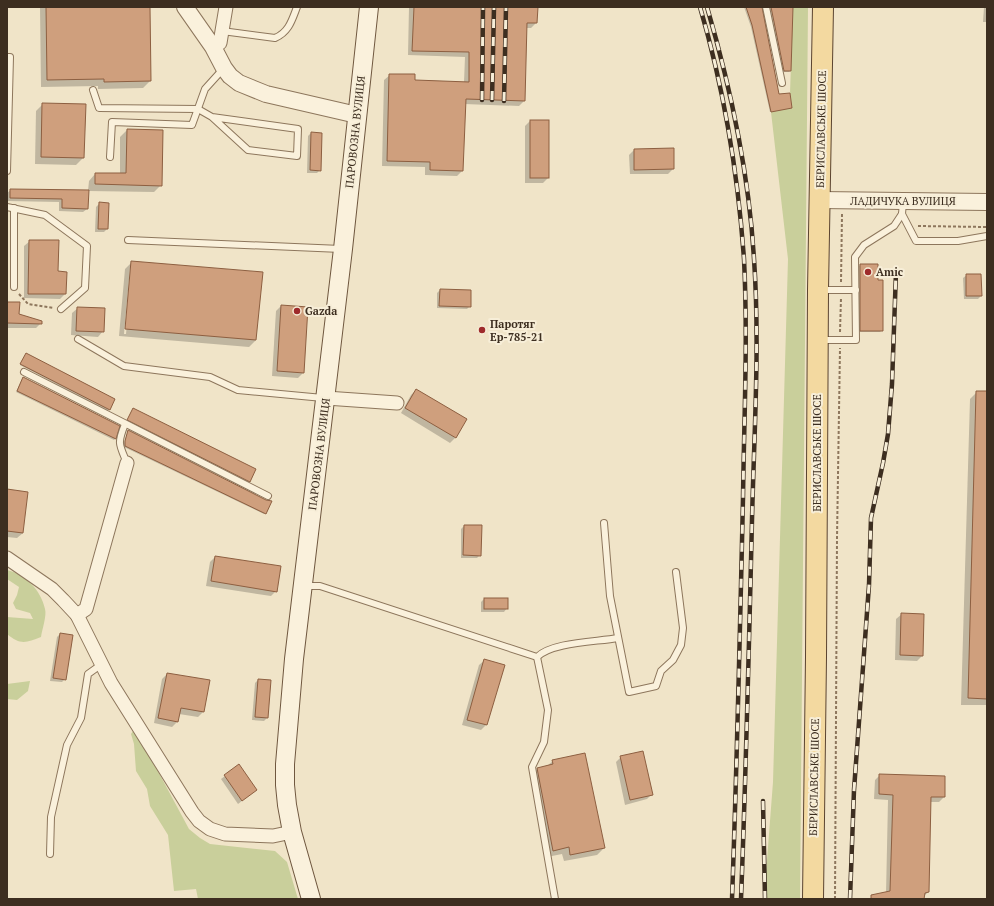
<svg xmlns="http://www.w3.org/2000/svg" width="994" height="906" viewBox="0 0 994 906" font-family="'PT Serif',serif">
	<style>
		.green { fill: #c9cf9b }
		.shadow { fill: #0003; fill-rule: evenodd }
		.building { fill: #cf9f7d; stroke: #8d5f41 }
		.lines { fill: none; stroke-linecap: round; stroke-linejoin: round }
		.service-casing { stroke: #8d765c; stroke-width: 8 }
		.minor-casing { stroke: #8d765c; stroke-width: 15 }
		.tertiary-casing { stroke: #8d765c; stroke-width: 18 }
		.secondary-casing { stroke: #6f573f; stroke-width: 20 }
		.primary-casing { stroke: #5b4430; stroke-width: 22 }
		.path { stroke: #8d765c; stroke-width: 2; stroke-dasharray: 3 2; stroke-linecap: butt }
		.service { stroke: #faf1dc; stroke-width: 6 }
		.minor { stroke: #faf1dc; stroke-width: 13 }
		.tertiary { stroke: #faf1dc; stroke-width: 16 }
		.secondary { stroke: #faf1dc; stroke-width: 18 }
		.primary { stroke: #f3d9a0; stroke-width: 20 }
		.rail-casing { stroke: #3d2e20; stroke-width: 4.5 }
		.rail { stroke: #f7eed8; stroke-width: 3; stroke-dasharray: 9; stroke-linecap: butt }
		.poi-dot { fill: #9e2a2b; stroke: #f7eed8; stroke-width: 1.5 }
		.labels { text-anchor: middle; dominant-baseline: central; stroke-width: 4; stroke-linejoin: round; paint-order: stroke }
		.street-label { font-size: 11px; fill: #3d2e20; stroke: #f7eed8 }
		.poi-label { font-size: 11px; font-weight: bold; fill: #3d2e20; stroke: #f7eed8; text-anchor: start }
	</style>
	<rect width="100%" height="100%" fill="#f0e4c8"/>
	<g class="green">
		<path d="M793 7H808L800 899H764L773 782 788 259 771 112 792 107 790 93Z"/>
		<path d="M7 570C25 574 41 590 45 609 47 615 42 630 41 637 26 643 20 645 7 634V617L33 619 30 613 16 609 13 603 17 595 19 587 7 579Z"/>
		<path d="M30 681 28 691 17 700 7 699V684Z"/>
		<path d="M133 731 139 736 189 829 200 838 210 844 275 851 287 862 298 899H198L196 889 174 891 168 835 150 806 147 789 136 771 134 744 131 734Z"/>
	</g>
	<g class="shadow">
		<path d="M40 7H149L150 81 143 88 98 89V86L41 87Z"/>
		<path d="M409 7H537L536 23 531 28H526L524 101 519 106 464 104 462 171 457 176 425 175V167L382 166 384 80 390 75 414 81 464 82 465 57 408 55Z"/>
		<path d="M744 7H761L779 95 791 107 790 108 770 112 751 27Z"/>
		<path d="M769 7H792L790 71 789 72H783Z"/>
		<path d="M984 7H987V22H983Z"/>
		<path d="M43 104 83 158 76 165 35 164 36 111Z"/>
		<path d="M530 121 548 178 543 183H525V126Z"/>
		<path d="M127 130 161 185 154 192 88 191 87 209 83 212 59 211V202L7 201V193L11 190 88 191 89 181 95 174H120V137Z"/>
		<path d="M311 133 320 170 317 173H307L308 136Z"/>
		<path d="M634 150 673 169 668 174H630L629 155Z"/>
		<path d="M100 203 107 229 104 232H95L96 207Z"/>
		<path d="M30 241 57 272 65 294 60 299 24 298V246Z"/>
		<path d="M132 262 256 340 249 347 119 336 125 269ZM130 268H132L126 334H124Z"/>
		<path d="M860 265 877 281 882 330 880 332H859L858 267Z"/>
		<path d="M967 275 981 296 978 299H964L963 278Z"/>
		<path d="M440 290 470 306 467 309 437 308V293Z"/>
		<path d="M7 303 18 315 41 323 36 328H7Z"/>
		<path d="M281 306 303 373 298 378 272 376 276 311Z"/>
		<path d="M78 308 103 331 98 337 71 335 72 313Z"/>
		<path d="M26 354 114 399 109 410 107 411 20 365Z"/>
		<path d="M22 379 118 426 115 439 114 440 16 392Z"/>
		<path d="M416 390 455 438 450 443 401 413 411 395Z"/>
		<path d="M977 392H987V705H961L970 399Z"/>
		<path d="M132 411 249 481 248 483 127 421Z"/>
		<path d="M128 431 266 501 265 513 264 514 124 447V443Z"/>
		<path d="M7 490 23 533 17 538 7 537Z"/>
		<path d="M464 526 480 555 477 558H461V529Z"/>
		<path d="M215 557 276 591 271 596 206 586 210 562Z"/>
		<path d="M484 599 507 608 504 612H481V602Z"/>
		<path d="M902 614 922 656 917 661 895 660 896 619Z"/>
		<path d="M60 634 65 679 62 682 50 681 57 637Z"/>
		<path d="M485 660 503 665 486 725 481 730 462 725 479 665Z"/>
		<path d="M167 674 209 681 203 712 198 717 179 714 177 722 172 727 154 723 162 679Z"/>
		<path d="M258 680 270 681 267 718 264 721 252 720 255 683Z"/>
		<path d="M621 757 652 794 647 799 625 805 616 762Z"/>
		<path d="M553 761 604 848 597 855 564 861 562 854 547 857 530 775 537 769 547 766Z"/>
		<path d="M239 766 256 790 238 804 221 779Z"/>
		<path d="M880 775 944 777V797L939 802H930L928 892 924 896 923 899H882L886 894 888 800 874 799 875 780Z"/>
	</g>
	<g class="building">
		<path d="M46 7H150L151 81 104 82V79L47 80Z"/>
		<path d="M414 7H538L537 23H527L525 101 466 99 463 171 430 170V162L387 161 389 74H415V80L469 82V52L412 51Z"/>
		<path d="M746 7H762L779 94 790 93 792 108 771 112 752 25Z"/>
		<path d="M771 7H793L791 71H784Z"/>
		<path d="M42 103 86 104 84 158 41 157Z"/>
		<rect x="530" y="120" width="19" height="58"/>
		<path d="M127 129 163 130 162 186 95 184V173H126Z"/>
		<path d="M311 132 322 133 321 171 310 170Z"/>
		<path d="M674 148V169L634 170V149Z"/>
		<path d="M10 189 89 190 88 209 62 208V199L10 198Z"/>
		<path d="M99 202 109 203 108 229H98Z"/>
		<path d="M29 240H59L58 271 67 272 66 294H28Z"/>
		<path d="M131 261 263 272 256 340 125 329Z"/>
		<path d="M860 264H878V280H883V331H860Z"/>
		<path d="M966 274H981L982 296H966Z"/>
		<path d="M440 289 471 290V307L439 306Z"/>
		<path d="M7 302H20L19 314 42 321V324L7 323Z"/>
		<path d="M281 305 308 307 304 373 277 371Z"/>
		<path d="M77 307 105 308 104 332 76 331Z"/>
		<path d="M26 353 115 399 110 410 20 364Z"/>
		<path d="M23 377 120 426 116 439 17 391Z"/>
		<path d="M416 389 467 419 456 438 405 408Z"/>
		<path d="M976 391H987V699L968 698Z"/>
		<path d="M133 408 256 469 250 482 127 420Z"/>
		<path d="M128 430 266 500 272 501 266 514 125 446V441Z"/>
		<path d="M7 489 28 492 23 533 7 531Z"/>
		<path d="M464 525H482L481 556 463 555Z"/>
		<path d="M215 556 281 566 277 592 211 581Z"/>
		<rect x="484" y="598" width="24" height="11"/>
		<path d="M901 613 924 614 923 656 900 655Z"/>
		<path d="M60 633 73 635 66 680 53 678Z"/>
		<path d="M484 659 505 665 487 725 467 720Z"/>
		<path d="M167 673 210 680 204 712 181 708 178 722 158 718Z"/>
		<path d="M258 679 271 680 268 718 255 717Z"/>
		<path d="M643 751 653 795 630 800 620 756Z"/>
		<path d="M585 753 605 848 570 855 569 847 553 851 537 768 553 764 552 760Z"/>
		<path d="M239 764 257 790 242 801 224 775Z"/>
		<path d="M879 774 945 776V797H931L929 892 925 893 924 899H871V895L890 891 893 795 879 794Z"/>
	</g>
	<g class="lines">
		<defs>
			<g id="service">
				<path d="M766 7 782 83"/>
				<path d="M222 31 275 38C289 32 292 20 297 7"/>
				<path d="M7 57H10L7 171"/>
				<path d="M93 90 99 108 198 109 212 117 248 150 297 156 298 129 212 117"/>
				<path d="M110 157 112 122 192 125 205 89 224 68"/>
				<path d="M7 207 45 215 87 246 85 288 61 309"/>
				<path d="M14 208V287"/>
				<path d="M902 214 916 241H958L987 236"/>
				<path d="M128 240 341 249"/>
				<path d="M821 290H856"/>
				<path d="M78 339 124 366 210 377 238 390 323 398"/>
				<path d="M820 340H856L855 257 864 245 894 226 902 214 903 202"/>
				<path d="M24 372 268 496"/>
				<path d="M125 424C117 444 119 444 127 463"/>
				<path d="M604 523 610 596 629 692 656 686 661 671 673 660 681 645 683 628 676 572"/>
				<path d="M305 586H320L537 657C552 642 596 642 618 638"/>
				<path d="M537 657 548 710 544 742 532 767 555 899"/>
				<path d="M50 854 51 817 67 745 81 718 88 674 102 664"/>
			</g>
			<g id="minor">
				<path d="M213 47 220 43 226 7"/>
				<path d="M326 398 397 403"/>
				<path d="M7 558 52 589 63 600 77 615 111 683 192 812 199 821 210 829 225 834 273 836 292 832"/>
				<path d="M77 615 86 609 127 463"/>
			</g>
			<g id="tertiary">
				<path d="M185 7 213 47 224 68 230 76 239 83 266 94 357 115"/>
				<path d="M820 200 987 202"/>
			</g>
			<path id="secondary" d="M311 899 292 832 287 805 285 785V764L294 659 343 249 369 7"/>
			<path id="primary" d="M813 899 816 657 818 290 823 7"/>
		</defs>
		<use href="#service" class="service-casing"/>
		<use href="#minor" class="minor-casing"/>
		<use href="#tertiary" class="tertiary-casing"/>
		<use href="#secondary" class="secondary-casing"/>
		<use href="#primary" class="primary-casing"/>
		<g class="path">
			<path d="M918 226 986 227"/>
			<path d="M841 282 842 214"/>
			<path d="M19 294 28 304 54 308"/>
			<path d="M840 332 841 298"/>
			<path d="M835 899 837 538 840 348"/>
		</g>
		<use href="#service" class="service"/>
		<use href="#minor" class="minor"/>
		<use href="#tertiary" class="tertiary"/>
		<use href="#secondary" class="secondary"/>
		<use href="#primary" class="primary"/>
		<defs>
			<g id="rail">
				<path d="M700 7C724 89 738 174 744 259 748 339 744 419 743 498 740 632 737 765 732 899"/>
				<path d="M707 7C731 89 749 174 754 259 760 345 754 434 752 520 749 647 746 773 741 899"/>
				<path d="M482 100 483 7"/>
				<path d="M492 100 494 7"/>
				<path d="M504 101 506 7"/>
				<path d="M763 801 765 899"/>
				<path d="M850 899 854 790 869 585 871 518 883 463 888 434 892 384 896 272"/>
			</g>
		</defs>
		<use href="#rail" class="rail-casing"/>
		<use href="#rail" class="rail"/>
	</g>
	<g class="poi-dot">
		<circle cx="868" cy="272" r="4"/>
		<circle cx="297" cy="311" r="4"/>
		<circle cx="482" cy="330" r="4"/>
	</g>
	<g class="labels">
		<g class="street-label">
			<text transform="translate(821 129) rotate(-89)">БЕРИСЛАВСЬКЕ ШОСЕ</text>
			<text transform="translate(355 132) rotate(-84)">ПАРОВОЗНА ВУЛИЦЯ</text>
			<text x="903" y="201">ЛАДИЧУКА ВУЛИЦЯ</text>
			<text transform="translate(817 453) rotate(-90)">БЕРИСЛАВСЬКЕ ШОСЕ</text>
			<text transform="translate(319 454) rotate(-83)">ПАРОВОЗНА ВУЛИЦЯ</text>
			<text transform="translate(814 777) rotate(-89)">БЕРИСЛАВСЬКЕ ШОСЕ</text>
		</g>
		<g class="poi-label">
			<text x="876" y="272">Amic</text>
			<text x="305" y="311">Gazda</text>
			<text x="490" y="324">Паротяг<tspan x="490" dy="13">Ер-785-21</tspan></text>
		</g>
	</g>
	<rect width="994" height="906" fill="none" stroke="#3d2e20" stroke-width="16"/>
</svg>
